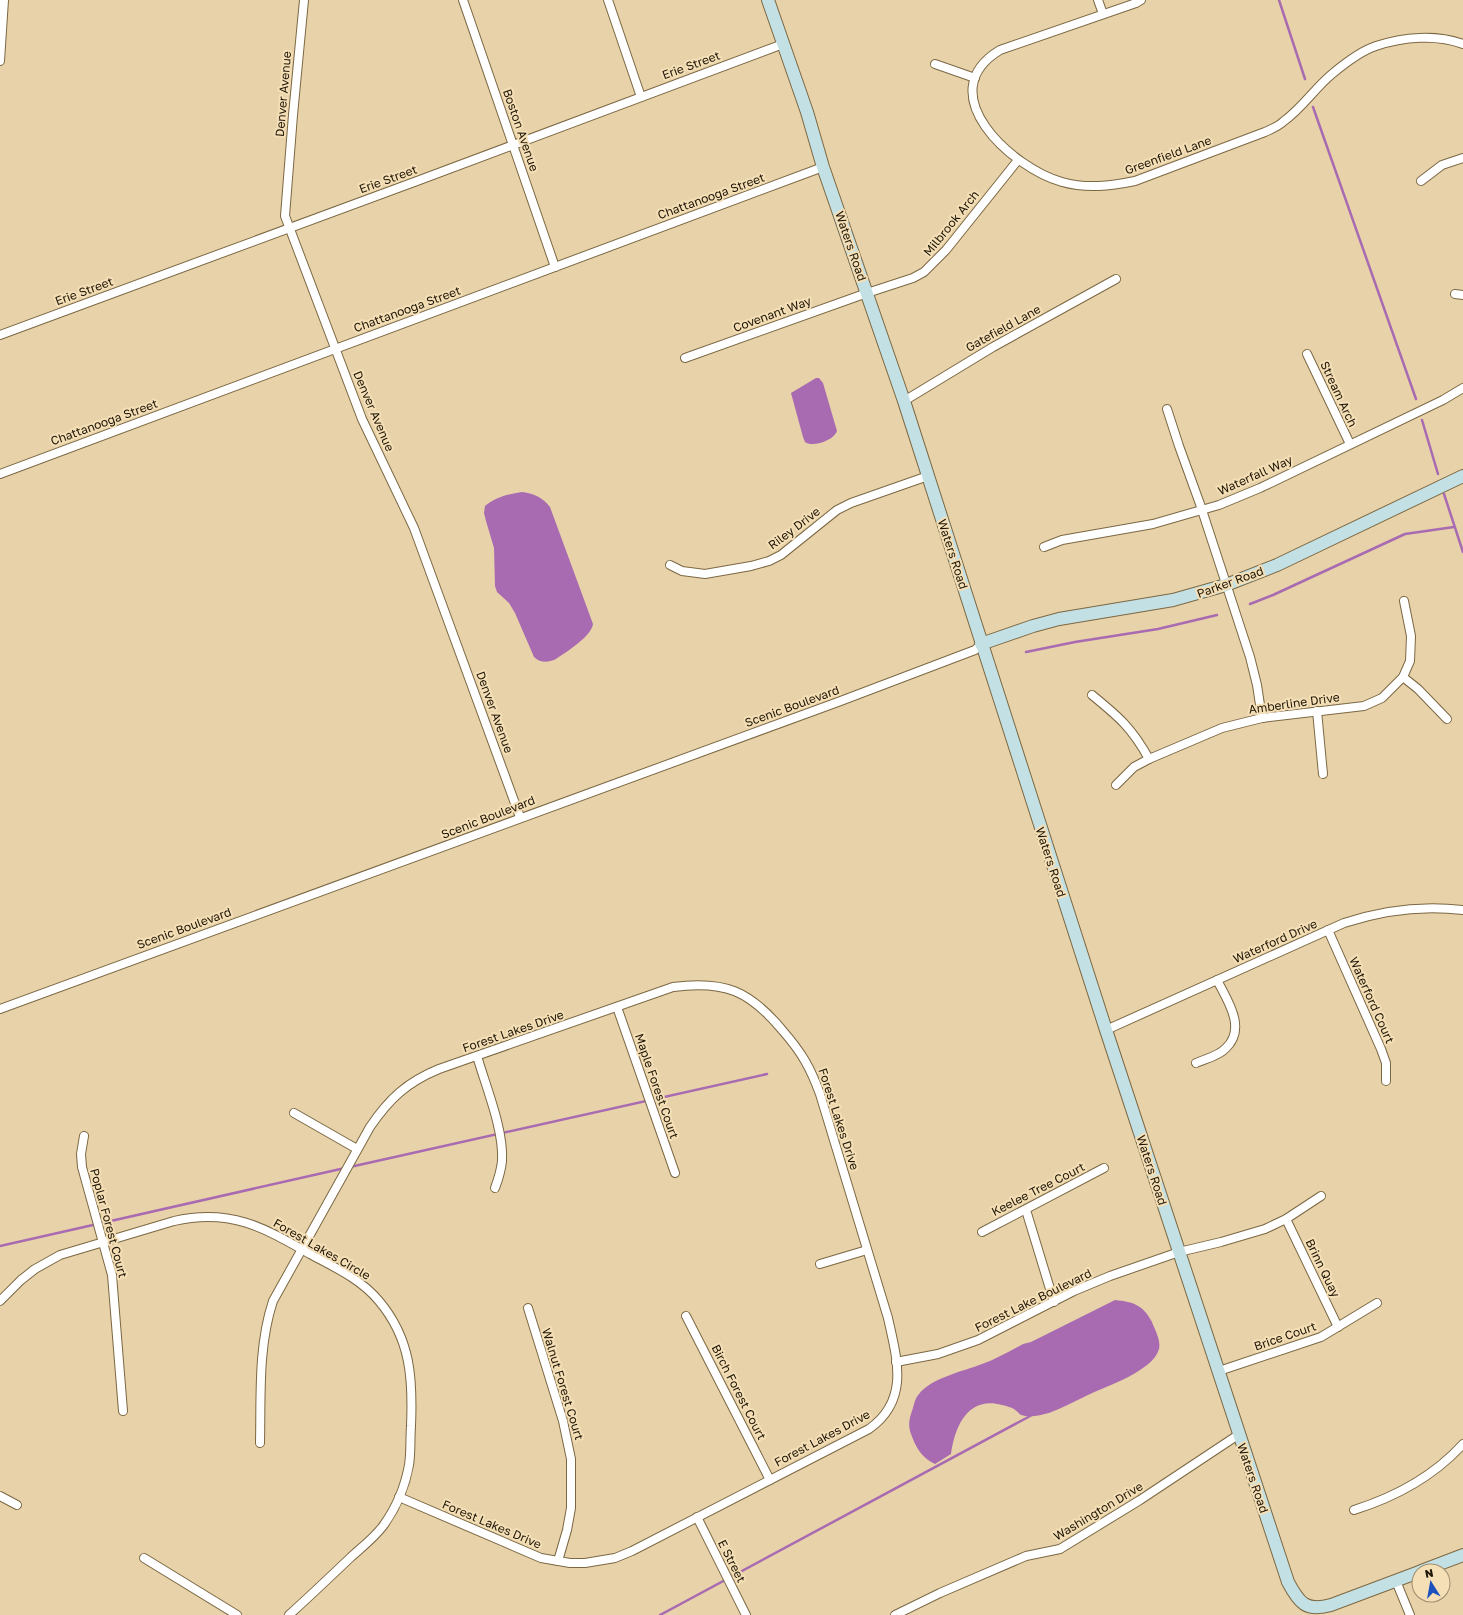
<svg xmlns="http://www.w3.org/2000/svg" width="1463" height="1615" viewBox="0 0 1463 1615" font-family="'Golos Text',sans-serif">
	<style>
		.water { fill: #a86bb1 }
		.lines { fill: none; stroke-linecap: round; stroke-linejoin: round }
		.stream { stroke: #a86bb1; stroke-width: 2.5 }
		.street-casing { stroke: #7b6843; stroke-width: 10 }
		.secondary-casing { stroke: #7b6843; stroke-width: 14 }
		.street { stroke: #fff; stroke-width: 8 }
		.secondary { stroke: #c3e1e4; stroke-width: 12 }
		.labels { text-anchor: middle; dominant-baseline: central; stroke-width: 4; stroke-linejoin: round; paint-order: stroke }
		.street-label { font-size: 12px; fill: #1e1607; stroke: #f5dfb6 }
	</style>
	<rect width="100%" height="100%" fill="#e8d2aa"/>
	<g class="water">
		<path d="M816 378H819L823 383 837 431C834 440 813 448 805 442L803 437 791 393Z"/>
		<path d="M522 492C535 494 542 497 550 507L593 624C591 637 566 652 556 659 547 663 541 663 534 657L515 613 509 603 497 592 495 586 494 548 486 521 484 513 485 506C496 497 508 494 522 492Z"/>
		<path d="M1115 1300C1134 1302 1143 1305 1152 1322 1155 1330 1161 1340 1159 1349 1153 1371 1107 1386 1088 1395 1075 1401 1062 1408 1049 1413 1041 1415 1030 1418 1021 1415 1019 1414 1017 1411 1014 1409 1011 1407 1006 1406 1002 1405 968 1396 955 1426 951 1454L935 1464C922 1458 916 1448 911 1434 908 1426 909 1419 912 1411 914 1405 915 1398 919 1394 931 1378 964 1371 982 1364 996 1359 1010 1351 1023 1344L1031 1342Z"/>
	</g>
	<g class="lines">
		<g class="stream">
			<path d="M1279 0 1305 79"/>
			<path d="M1313 107 1416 399"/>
			<path d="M1422 420 1438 474"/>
			<path d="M1444 494 1463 552"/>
			<path d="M1250 604 1273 595 1405 534 1454 527"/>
			<path d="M1026 652 1075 642 1158 629 1217 615"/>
			<path d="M350 1167 767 1074"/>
			<path d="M0 1246 345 1168"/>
			<path d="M660 1615 1032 1415"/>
		</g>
		<defs>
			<g id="street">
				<path d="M304 0 293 115 285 216 362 419 414 528 520 817"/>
				<path d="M463 0 555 267"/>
				<path d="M608 0 641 97"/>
				<path d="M1098 0 1103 14"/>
				<path d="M1141 0 1136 3 1000 50C929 93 1012 168 1062 182 1087 189 1110 186 1135 181L1265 132C1272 129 1279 126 1284 121 1302 108 1315 88 1332 74 1344 64 1360 51 1376 46 1403 37 1436 34 1463 44"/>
				<path d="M0 61 4 0"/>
				<path d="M935 64 975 78"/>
				<path d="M1421 181 1442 165 1463 158"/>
				<path d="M1455 294 1463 295"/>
				<path d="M0 335 417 181 783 44"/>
				<path d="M1307 354 1350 444"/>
				<path d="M685 358 867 293 913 278 924 272 946 250 1018 160"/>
				<path d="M904 401 993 347 1116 279"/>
				<path d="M1167 409 1179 446 1200 504 1250 657 1257 685 1262 718"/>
				<path d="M0 474 823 167"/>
				<path d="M1044 547 1062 540 1153 524 1219 505 1260 488 1443 400 1463 388"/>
				<path d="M670 565 682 571 705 574 751 566 769 561 781 555 837 510 851 503 928 476"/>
				<path d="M1403 677 1418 689 1447 719"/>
				<path d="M1092 695C1119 717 1132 728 1149 759"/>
				<path d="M1317 711 1323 774"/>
				<path d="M1116 785 1134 767 1149 759 1222 728 1262 718 1364 706 1382 698 1403 677 1410 661 1411 636 1404 601"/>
				<path d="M1328 930 1381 1049 1386 1063V1081"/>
				<path d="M617 1007 675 1173"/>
				<path d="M0 1009 838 702 975 650 981 644"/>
				<path d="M1106 1030 1344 923C1383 910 1422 905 1463 910"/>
				<path d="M477 1056C486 1087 504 1130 502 1161 501 1171 498 1180 495 1188"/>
				<path d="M1196 1063C1205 1059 1219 1056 1226 1048 1247 1028 1227 1000 1217 980"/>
				<path d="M294 1113 357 1149"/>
				<path d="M84 1136 81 1154 82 1167 112 1275 123 1411"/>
				<path d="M1026 1210 1054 1302"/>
				<path d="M1286 1219 1338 1327"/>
				<path d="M982 1232 1104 1168"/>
				<path d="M820 1264 867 1250"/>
				<path d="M0 1301 21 1280 35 1269 60 1255 174 1221C230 1208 263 1227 310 1254 334 1267 361 1279 379 1301 411 1339 413 1379 411 1426 410 1439 411 1453 409 1465 405 1487 396 1508 383 1526 374 1538 362 1547 351 1557 330 1577 310 1596 289 1615"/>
				<path d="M528 1308 563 1421 571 1459V1508L567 1530 558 1561"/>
				<path d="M686 1316 770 1480"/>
				<path d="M896 1362 938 1354 978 1340 1074 1291 1110 1276 1179 1252 1221 1242 1265 1229 1286 1219 1321 1196"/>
				<path d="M1219 1371 1321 1337 1377 1303"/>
				<path d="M260 1443C261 1396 258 1346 273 1301L370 1127C389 1099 407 1082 439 1069L673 987C725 980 750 991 783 1031 802 1053 810 1067 820 1094L888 1318C897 1359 910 1400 869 1429L632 1551 615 1558 585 1563H570L541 1558 399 1497"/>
				<path d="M0 1496 17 1505"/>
				<path d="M1354 1510C1395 1497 1434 1476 1463 1444"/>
				<path d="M697 1517 746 1615"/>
				<path d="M144 1558 237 1615"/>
				<path d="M1396 1581 1410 1615"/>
				<path d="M895 1615 940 1593 1026 1556 1060 1549 1140 1500 1238 1435"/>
			</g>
			<g id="secondary">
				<path d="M768 0 807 112 823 167 904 401 1106 1030 1288 1582C1299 1603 1306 1612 1331 1605L1419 1572"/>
				<path d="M981 644 1033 626 1059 619 1173 600 1226 585 1277 565 1463 476"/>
				<path d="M1421 1571 1463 1555"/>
			</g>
		</defs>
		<use href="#street" class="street-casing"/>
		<use href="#secondary" class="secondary-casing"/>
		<use href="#street" class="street"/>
		<use href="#secondary" class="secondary"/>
	</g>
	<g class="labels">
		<g class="street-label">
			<text transform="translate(691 65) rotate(-20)">Erie Street</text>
			<text transform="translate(283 94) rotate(-85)">Denver Avenue</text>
			<text transform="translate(521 130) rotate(71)">Boston Avenue</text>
			<text transform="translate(1168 155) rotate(-20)">Greenfield Lane</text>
			<text transform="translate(388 179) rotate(-20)">Erie Street</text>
			<text transform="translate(711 196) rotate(-20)">Chattanooga Street</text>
			<text transform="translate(951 223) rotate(-51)">Milbrook Arch</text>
			<text transform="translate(851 246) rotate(71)">Waters Road</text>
			<text transform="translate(84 291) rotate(-20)">Erie Street</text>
			<text transform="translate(407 309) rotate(-20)">Chattanooga Street</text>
			<text transform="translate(772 314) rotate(-20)">Covenant Way</text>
			<text transform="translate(1003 328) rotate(-29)">Gatefield Lane</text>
			<text transform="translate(1339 394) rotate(65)">Stream Arch</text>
			<text transform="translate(374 411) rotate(67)">Denver Avenue</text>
			<text transform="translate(104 422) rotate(-20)">Chattanooga Street</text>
			<text transform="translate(1255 475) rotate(-24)">Waterfall Way</text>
			<text transform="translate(794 528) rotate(-37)">Riley Drive</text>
			<text transform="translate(953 554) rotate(72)">Waters Road</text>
			<text transform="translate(1230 582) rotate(-20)">Parker Road</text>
			<text transform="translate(1294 703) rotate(-8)">Amberline Drive</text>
			<text transform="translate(792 706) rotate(-20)">Scenic Boulevard</text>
			<text transform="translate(495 712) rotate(70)">Denver Avenue</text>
			<text transform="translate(488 817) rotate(-21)">Scenic Boulevard</text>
			<text transform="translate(1051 862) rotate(72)">Waters Road</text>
			<text transform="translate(184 928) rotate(-20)">Scenic Boulevard</text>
			<text transform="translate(1275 941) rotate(-24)">Waterford Drive</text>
			<text transform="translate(1372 1000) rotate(66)">Waterford Court</text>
			<text transform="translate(513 1031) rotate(-19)">Forest Lakes Drive</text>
			<text transform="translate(657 1086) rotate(71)">Maple Forest Court</text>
			<text transform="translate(839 1119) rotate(72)">Forest Lakes Drive</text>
			<text transform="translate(1152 1170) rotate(72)">Waters Road</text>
			<text transform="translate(1038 1189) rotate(-27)">Keelee Tree Court</text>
			<text transform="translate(109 1223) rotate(75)">Poplar Forest Court</text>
			<text transform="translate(322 1249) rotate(30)">Forest Lakes Circle</text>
			<text transform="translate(1323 1268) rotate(64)">Brinn Quay</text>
			<text transform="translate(1033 1300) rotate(-26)">Forest Lake Boulevard</text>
			<text transform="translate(1285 1336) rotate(-19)">Brice Court</text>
			<text transform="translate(563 1384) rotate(73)">Walnut Forest Court</text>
			<text transform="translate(739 1392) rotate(63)">Birch Forest Court</text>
			<text transform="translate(822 1438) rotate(-28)">Forest Lakes Drive</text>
			<text transform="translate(1253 1478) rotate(71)">Waters Road</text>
			<text transform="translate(1098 1511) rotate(-31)">Washington Drive</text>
			<text transform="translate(492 1524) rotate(23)">Forest Lakes Drive</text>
			<text transform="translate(732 1561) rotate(63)">E Street</text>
		</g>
	</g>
	<g transform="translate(1431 1583) rotate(349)"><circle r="19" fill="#f5dfb6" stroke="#9f8f70"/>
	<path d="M0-3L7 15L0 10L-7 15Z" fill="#1d51be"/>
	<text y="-6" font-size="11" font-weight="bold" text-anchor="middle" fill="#1e1607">N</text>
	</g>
</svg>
